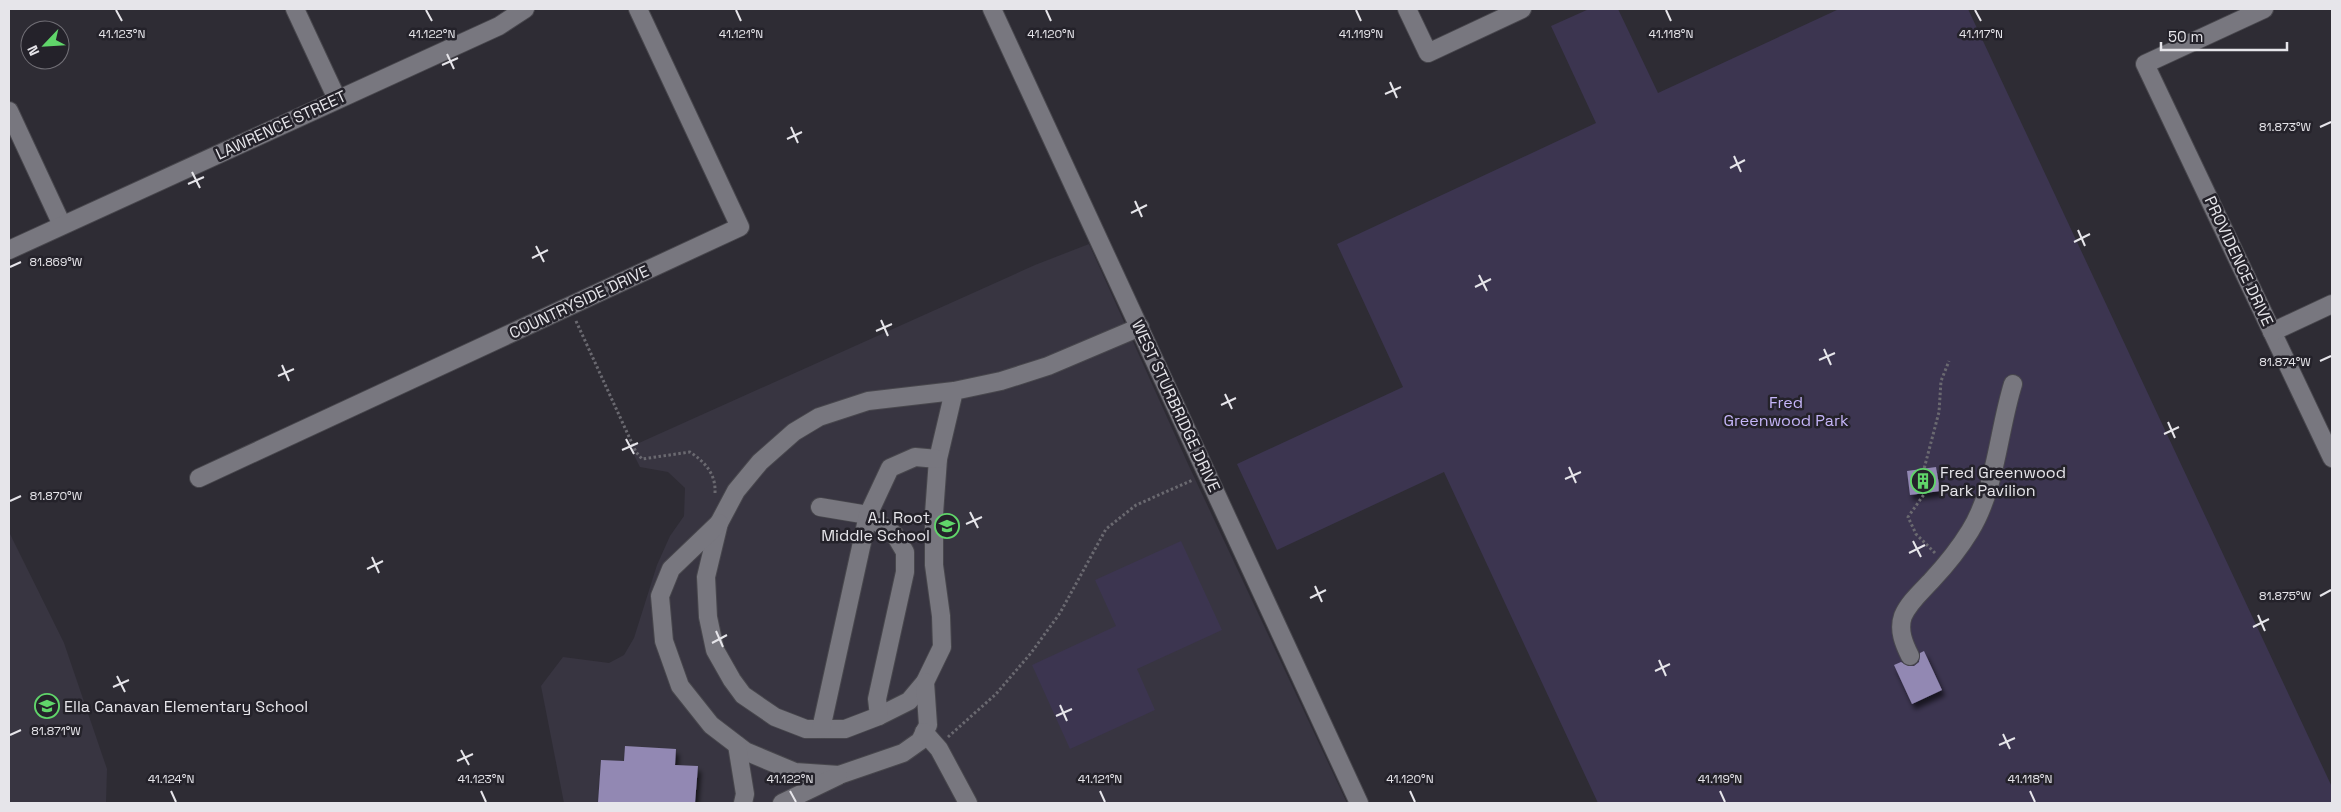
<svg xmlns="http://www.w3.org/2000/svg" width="2341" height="812" viewBox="0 0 2341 812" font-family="'Space Grotesk',sans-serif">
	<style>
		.built { fill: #383541 }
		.green { fill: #3c3550 }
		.building { fill: #9288b3; filter: url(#shadow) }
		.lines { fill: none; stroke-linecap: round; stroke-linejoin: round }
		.minor-casing { stroke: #48474d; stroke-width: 20 }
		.path { stroke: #6a6970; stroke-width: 3; stroke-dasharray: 2.5 2.5; stroke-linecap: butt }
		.minor { stroke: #78777f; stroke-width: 18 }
		.ticks { fill: none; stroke: #e6e5ea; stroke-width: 2 }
		.labels { text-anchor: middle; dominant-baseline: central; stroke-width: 5; stroke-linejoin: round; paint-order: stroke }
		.street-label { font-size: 16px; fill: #e6e5ea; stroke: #24222a }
		.park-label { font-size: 16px; fill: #c5b5f8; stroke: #24222a }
		.poi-label { font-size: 16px; fill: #e6e5ea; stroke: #24222a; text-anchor: start }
		.ticks-label { font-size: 12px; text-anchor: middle; fill: #e6e5ea; stroke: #24222a; stroke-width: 5; stroke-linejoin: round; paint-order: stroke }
	</style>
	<defs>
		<filter id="shadow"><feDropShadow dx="3" dy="5.5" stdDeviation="2.5" flood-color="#0009"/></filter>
	</defs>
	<rect width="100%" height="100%" fill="#2e2c34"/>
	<g class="built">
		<path d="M1089 244 1188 464 1347 803H564L541 686 563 657 609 663 624 655 634 638 657 565 670 536 684 516 685 488 668 472 640 467 630 447 1035 265Z"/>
		<path d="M9 532 64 643 107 769 106 803H9Z"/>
	</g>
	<g class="green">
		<path d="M1589 9H1618L1658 93 1839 9H1968L2332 787V803H1598L1444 472 1277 550 1237 464 1403 387 1337 244 1596 123 1551 26Z"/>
		<path d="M1181 541 1222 630 1137 669 1155 710 1070 749 1032 665 1116 626 1095 580Z"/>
	</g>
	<g class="building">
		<path d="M1936 467 1940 491 1910 495 1907 471Z"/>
		<path d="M1924 651 1942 690 1912 704 1894 665 1901 662 1909 666H1914L1919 662 1920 653Z"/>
		<path d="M625 746 676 749 675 765 698 766 695 803H598L601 760 624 761Z"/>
	</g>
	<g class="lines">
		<defs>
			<g id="minor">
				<path d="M295 9 337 99"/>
				<path d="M992 9 1359 803"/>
				<path d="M1407 9 1428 53 1522 9"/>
				<path d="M2264 9 2145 64 2332 458"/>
				<path d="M9 111 62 225"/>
				<path d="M9 250 499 26 525 9"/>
				<path d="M2272 332 2332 304"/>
				<path d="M954 391 938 459 934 514V565L941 616 942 647 925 682 909 701 879 716 845 729H806L775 717 743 695 732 680 715 650 708 617 706 577 719 523 736 491 760 462 794 432 819 417 868 401 954 391 1001 381 1048 366 1140 327"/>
				<path d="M199 478 740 227 638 9"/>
				<path d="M820 507 868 515 895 535 905 552V572L877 699 879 716"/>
				<path d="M719 523 671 569 660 596 664 641 680 686 711 725 745 751 795 772 839 775 903 753 920 741 928 725 925 682"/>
				<path d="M1910 656C1904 644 1898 630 1903 616 1909 602 1922 591 1932 580 1946 565 1959 549 1970 531 1996 489 1998 432 2013 384"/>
				<path d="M821 729 868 515 890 468 915 457 938 459"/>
				<path d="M924 732 939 749 968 803"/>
				<path d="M737 745 745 794 743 803"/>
				<path d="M782 803 838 776"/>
			</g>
		</defs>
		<use href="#minor" class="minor-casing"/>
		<g class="path">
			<path d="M576 321 636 452 642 459 690 452C705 462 716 474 715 493"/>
			<path d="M1935 553 1916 534 1908 517 1925 493 1924 469 1939 412 1941 381 1949 361"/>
			<path d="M948 737 996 694 1031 653 1060 613 1106 529 1136 505 1193 480"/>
		</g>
		<use href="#minor" class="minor"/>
	</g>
	<path class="ticks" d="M116 10 122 21M426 10 432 21M736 10 741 21M1046 10 1051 21M1356 10 1361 21M1666 10 1671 21M1975 10 1981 21M447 54 454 69M442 65 458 58M1390 82 1397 98M1385 94 1401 87M791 127 798 143M2320 127 2331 122M787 139 802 132M1734 156 1741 172M1730 168 1745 160M192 172 200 188M188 184 204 177M1135 201 1142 217M1131 213 1147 205M2078 230 2085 246M2074 242 2090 234M536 246 544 262M532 258 548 250M10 267 21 262M1479 275 1487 291M1475 287 1491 279M881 320 888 336M876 331 892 324M1824 349 1831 365M1819 360 1835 353M2320 361 2331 356M282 365 289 381M278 376 294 369M1225 394 1232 409M1221 405 1236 398M2168 422 2175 438M2164 434 2179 427M626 439 634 454M622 450 638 443M1569 467 1576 483M1565 479 1581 472M10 501 21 496M970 512 978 528M966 524 982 517M1913 541 1921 557M1909 553 1925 545M372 557 379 573M367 569 383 561M1315 586 1322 602M2320 596 2331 590M1310 598 1326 590M2258 615 2265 631M2253 627 2269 619M716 631 723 647M712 643 727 635M1659 660 1666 676M1655 671 1670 664M117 676 125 692M113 687 129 680M1060 705 1067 721M1056 716 1072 709M2003 734 2010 749M10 735 21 730M1999 745 2015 738M461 750 469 765M457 761 473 754M171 791 176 802M481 791 486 802M790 791 796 802M1100 791 1105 802M1410 791 1415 802M1720 791 1725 802M2030 791 2035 802"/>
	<defs>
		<symbol id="building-ring" viewBox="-11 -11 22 22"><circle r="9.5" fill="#24222a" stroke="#60d56a" stroke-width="1.5"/><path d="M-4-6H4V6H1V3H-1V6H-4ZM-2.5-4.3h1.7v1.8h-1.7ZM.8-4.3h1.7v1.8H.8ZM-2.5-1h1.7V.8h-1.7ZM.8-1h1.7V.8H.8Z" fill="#60d56a"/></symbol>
		<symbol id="school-ring" viewBox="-11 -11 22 22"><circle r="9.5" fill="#24222a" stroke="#60d56a" stroke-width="1.5"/><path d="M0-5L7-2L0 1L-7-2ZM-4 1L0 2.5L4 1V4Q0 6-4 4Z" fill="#60d56a"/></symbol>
	</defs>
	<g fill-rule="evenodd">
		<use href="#building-ring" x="1909" y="467" width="28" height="28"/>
		<use href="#school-ring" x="933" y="512" width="28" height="28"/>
		<use href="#school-ring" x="33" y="692" width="28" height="28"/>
	</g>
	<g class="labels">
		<g class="street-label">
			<text transform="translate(281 125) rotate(-25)">LAWRENCE STREET</text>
			<text transform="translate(2239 261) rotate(65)">PROVIDENCE DRIVE</text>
			<text transform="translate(579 302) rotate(-25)">COUNTRYSIDE DRIVE</text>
			<text transform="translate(1176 406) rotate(65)">WEST STURBRIDGE DRIVE</text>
		</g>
		<g class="park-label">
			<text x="1786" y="402">Fred<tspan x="1786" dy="18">Greenwood Park</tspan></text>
		</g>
		<g class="poi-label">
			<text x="1940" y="472">Fred Greenwood<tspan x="1940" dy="18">Park Pavilion</tspan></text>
			<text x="930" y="517" text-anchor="end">A.I. Root<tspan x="930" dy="18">Middle School</tspan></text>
			<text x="64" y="706">Ella Canavan Elementary School</text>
		</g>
	</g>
	<g class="ticks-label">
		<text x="122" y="38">41.123°N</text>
		<text x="432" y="38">41.122°N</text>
		<text x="741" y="38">41.121°N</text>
		<text x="1051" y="38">41.120°N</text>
		<text x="1361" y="38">41.119°N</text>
		<text x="1671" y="38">41.118°N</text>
		<text x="1981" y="38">41.117°N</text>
		<text x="2285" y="131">81.873°W</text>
		<text x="56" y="266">81.869°W</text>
		<text x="2285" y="366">81.874°W</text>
		<text x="56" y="500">81.870°W</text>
		<text x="2285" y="600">81.875°W</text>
		<text x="56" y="735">81.871°W</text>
		<text x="171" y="783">41.124°N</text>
		<text x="481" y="783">41.123°N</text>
		<text x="790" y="783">41.122°N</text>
		<text x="1100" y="783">41.121°N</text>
		<text x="1410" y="783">41.120°N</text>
		<text x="1720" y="783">41.119°N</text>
		<text x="2030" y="783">41.118°N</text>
	</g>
	<rect width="2341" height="812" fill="none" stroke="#e6e5ea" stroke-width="20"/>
	<g transform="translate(45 45) rotate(245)"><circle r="24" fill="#24222a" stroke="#727077"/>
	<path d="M0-4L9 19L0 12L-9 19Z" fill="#60d56a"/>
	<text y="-8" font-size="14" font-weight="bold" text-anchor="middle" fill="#e6e5ea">N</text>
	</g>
	<path d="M2161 42v8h126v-8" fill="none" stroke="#e6e5ea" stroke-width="2.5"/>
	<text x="2168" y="42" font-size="15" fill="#e6e5ea" stroke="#24222a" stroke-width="4" paint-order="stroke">50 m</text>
</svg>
